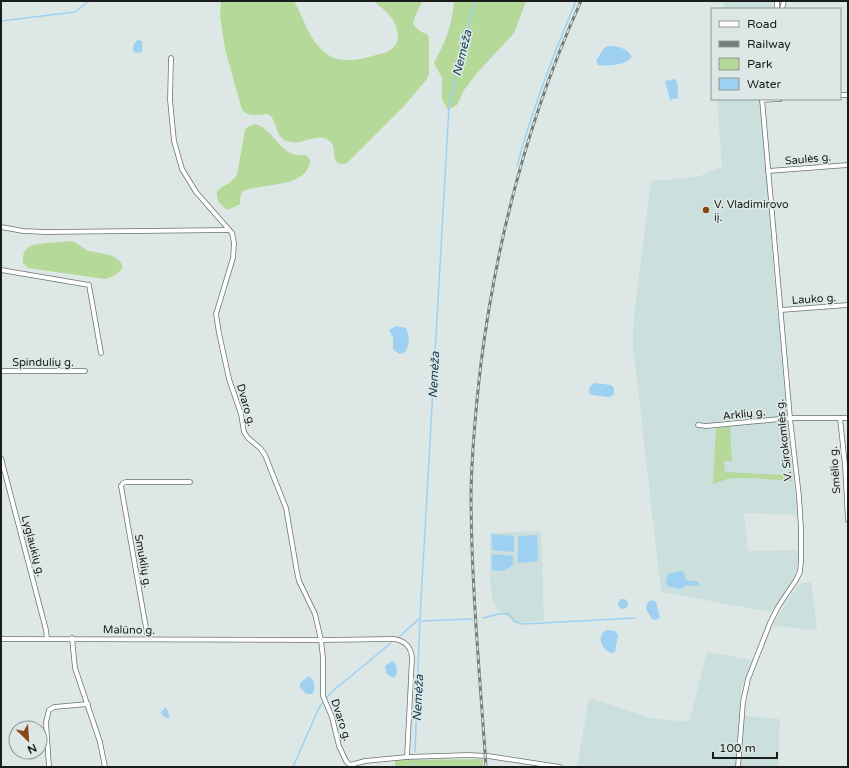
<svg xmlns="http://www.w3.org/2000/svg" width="849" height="768" viewBox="0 0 849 768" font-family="'Varela Round',sans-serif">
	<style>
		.built { fill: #cbdfdc }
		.green { fill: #b5d998 }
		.water { fill: #9ed0f2 }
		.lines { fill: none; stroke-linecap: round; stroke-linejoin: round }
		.stream { stroke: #9ed0f2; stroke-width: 1.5 }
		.street-casing { stroke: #6a7472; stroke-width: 5.5 }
		.street { stroke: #fff; stroke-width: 4 }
		.rail-casing { stroke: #757d7b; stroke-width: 3 }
		.rail { stroke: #dde8e6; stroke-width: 1.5; stroke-dasharray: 4.5; stroke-linecap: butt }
		.poi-dot { fill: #894616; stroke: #dde8e6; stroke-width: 1.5 }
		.labels { text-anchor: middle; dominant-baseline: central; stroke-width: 3.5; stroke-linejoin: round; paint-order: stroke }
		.street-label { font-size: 11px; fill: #191d1c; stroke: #dde8e6 }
		.poi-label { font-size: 11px; fill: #191d1c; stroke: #dde8e6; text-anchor: start }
		.water-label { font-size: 12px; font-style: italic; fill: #1a4057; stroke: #dde8e6 }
	</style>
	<rect width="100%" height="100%" fill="#dde8e6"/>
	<g class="built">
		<path d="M724 1H772L773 9H723Z"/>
		<path d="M717 99H760L777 311 797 515 744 513 748 551 799 550 797 568 794 579 771 612 661 592 633 344 634 315 651 181 697 177 722 167Z"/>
		<path d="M541 531 544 621 515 623 505 615 497 610 493 600 490 582V533Z"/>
		<path d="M811 582 817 630 773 626 777 617 800 583Z"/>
		<path d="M707 652 752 660 741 691 739 715 780 719 778 767H577L589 698 650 718 689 722Z"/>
	</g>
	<g class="green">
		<path d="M221 1H294C303 16 308 37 321 49 336 65 357 61 376 55 380 54 386 53 390 50 401 44 399 29 393 20 388 12 380 7 374 1H422L413 22C414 29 422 32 428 35L429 39V74L427 79 405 105 347 163C328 168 338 147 330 141 319 132 301 145 290 142 274 139 279 121 268 114 258 114 250 118 242 110L225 49 220 16Z"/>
		<path d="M454 1H526L514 33 478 72 464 90 457 105 448 110 442 99V78L434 63C446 40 452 27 454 1Z"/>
		<path d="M254 124C270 127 276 145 290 153 294 155 301 155 306 155L310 160C309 185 272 184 254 188 251 189 247 189 245 190 240 193 240 199 240 204L228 210C220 205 216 201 217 191 224 185 232 183 237 175L245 130 248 127Z"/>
		<path d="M72 241C79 243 82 248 88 251 95 252 110 254 116 258 131 268 115 276 105 279L28 268 23 263C22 256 24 250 30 246 36 243 64 242 72 241Z"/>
		<path d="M730 427 732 461H724L725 472C747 473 769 475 791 475L792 481 753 478H730L713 484 716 428Z"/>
		<path d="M483 759V767H395V760Z"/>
	</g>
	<g class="water">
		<path d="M138 40 142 41V52L135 53 133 50C133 45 134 43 138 40Z"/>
		<path d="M608 46C618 46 627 48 632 57 624 66 608 66 598 65L596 61 604 48Z"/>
		<path d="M675 79 676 80 678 86V98L670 100 665 81Z"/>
		<path d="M396 326 406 328C410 336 410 346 404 353L399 354 393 349V337L389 330Z"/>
		<path d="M594 383 611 385 614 388V395L609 397 591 395 589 392 590 386Z"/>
		<path d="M492 534 514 536V552L492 550Z"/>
		<path d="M537 535 538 561 518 563V536Z"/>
		<path d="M492 554 513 556V565L504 571 492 570Z"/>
		<path d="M680 571 684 572 686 580 699 582V586L687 585 680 589 667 586 666 582 668 574Z"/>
		<circle cx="623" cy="604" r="5"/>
		<path d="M652 600 656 602 660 618 654 620 652 619 646 609 647 603Z"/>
		<path d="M607 630 615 631 618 635 615 652 611 653C602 650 595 635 607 630Z"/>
		<path d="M392 661C397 664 398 671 396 676L393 678 386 673 385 666Z"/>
		<path d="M309 676C315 680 316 689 312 694H306L300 687V683Z"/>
		<path d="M166 707 170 717 167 718 163 716 161 712Z"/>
	</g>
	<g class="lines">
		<g class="stream">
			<path d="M1 21 75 12 89 1"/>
			<path d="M517 166C532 110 553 55 576 1"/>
			<path d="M483 618 499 614H508L516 622 523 624 635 618"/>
			<path d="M422 621 472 619"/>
			<path d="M399 637 420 618"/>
			<path d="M326 698 334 690 391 643"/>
			<path d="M415 752 420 618 449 107 475 1"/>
			<path d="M414 764V767"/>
			<path d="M293 767 318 710 323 702"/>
		</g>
		<defs>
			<g id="street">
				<path d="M777 1V9"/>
				<path d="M782 9 784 1"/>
				<path d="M171 58 170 100 174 141 182 169 196 192 232 233 234 243 233 258 216 314 219 333 229 379 241 414 244 432 248 438 260 448 265 455 282 498 286 508 297 572 299 581 315 614 321 640 323 658V696L332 717 339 746 346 761 350 765"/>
				<path d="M840 95H848"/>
				<path d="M762 100 780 99"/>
				<path d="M768 171 848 165"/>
				<path d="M1 227 23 231 46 232 229 230"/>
				<path d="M1 270 89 285 101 353"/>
				<path d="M781 310 848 305"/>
				<path d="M1 371H85"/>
				<path d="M840 418 845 465 848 520"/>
				<path d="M698 425 706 426 790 418H848"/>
				<path d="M1 458 46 630 47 639"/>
				<path d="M72 638 75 668 100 742 105 767"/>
				<path d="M1 639 321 640 394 639C406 641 411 647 412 658L407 757"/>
				<path d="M148 639 121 486 123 483 126 482H190"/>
				<path d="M350 765 365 761 407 757 468 755 488 756 560 767"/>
				<path d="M49 767 46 722 49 710 54 707 88 704"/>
				<path d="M738 767 743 702 748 679 770 623 778 607 796 580 800 572 801 561V529L799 496 790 418 762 99"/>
			</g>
		</defs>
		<use href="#street" class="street-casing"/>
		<use href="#street" class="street"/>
		<defs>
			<path id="rail" d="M486 767C480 676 471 583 471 492 472 449 476 406 481 363 497 238 529 116 581 1"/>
		</defs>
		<use href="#rail" class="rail-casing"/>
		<use href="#rail" class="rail"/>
	</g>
	<circle class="poi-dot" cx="706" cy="210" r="4"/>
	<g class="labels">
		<g class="street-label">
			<text transform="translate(808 159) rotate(-5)">Saulės g.</text>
			<text transform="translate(814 299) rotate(-4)">Lauko g.</text>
			<text x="43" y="362">Spindulių g.</text>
			<text transform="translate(246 405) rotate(74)">Dvaro g.</text>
			<text transform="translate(744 414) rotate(-6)">Arklių g.</text>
			<text transform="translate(784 440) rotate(-96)">V. Sirokomlės g.</text>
			<text transform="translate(835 470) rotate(-94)">Smėlio g.</text>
			<text transform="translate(33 546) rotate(75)">Lyglaukių g.</text>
			<text transform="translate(143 561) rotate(80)">Smuklių g.</text>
			<text transform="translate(129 630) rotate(1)">Malūno g.</text>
			<text transform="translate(341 720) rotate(72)">Dvaro g.</text>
		</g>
		<g class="poi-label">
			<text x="714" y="204">V. Vladimirovo<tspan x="714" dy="13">iį.</tspan></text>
		</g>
		<g class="water-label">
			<text transform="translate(462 53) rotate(-76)">Nemėža</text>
			<text transform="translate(434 375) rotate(-87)">Nemėža</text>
			<text transform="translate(418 698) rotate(-87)">Nemėža</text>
		</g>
	</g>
	<rect width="849" height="768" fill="none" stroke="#191d1c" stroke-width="4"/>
	<rect x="711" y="8" width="130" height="92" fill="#dde8e6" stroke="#8f9795"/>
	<rect x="719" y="21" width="20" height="6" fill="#ffffff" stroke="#8f9795"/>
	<text x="747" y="28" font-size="12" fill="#191d1c">Road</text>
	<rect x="719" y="41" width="20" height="6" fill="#757d7b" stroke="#8f9795"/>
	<text x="747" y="48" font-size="12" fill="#191d1c">Railway</text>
	<rect x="719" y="58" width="20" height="12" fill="#b5d998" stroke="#8f9795"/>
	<text x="747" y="68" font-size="12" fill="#191d1c">Park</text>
	<rect x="719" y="78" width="20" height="12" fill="#9ed0f2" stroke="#8f9795"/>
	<text x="747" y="88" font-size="12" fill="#191d1c">Water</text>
	<g transform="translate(28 740) rotate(155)"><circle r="19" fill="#dde8e6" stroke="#8f9795"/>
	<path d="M0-3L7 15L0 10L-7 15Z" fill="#894616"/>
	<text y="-6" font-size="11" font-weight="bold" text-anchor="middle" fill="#191d1c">N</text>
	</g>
	<path d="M713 752v6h64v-6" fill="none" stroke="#191d1c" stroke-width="2"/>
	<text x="719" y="752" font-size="12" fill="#191d1c" stroke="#dde8e6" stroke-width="3" paint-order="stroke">100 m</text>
</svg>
